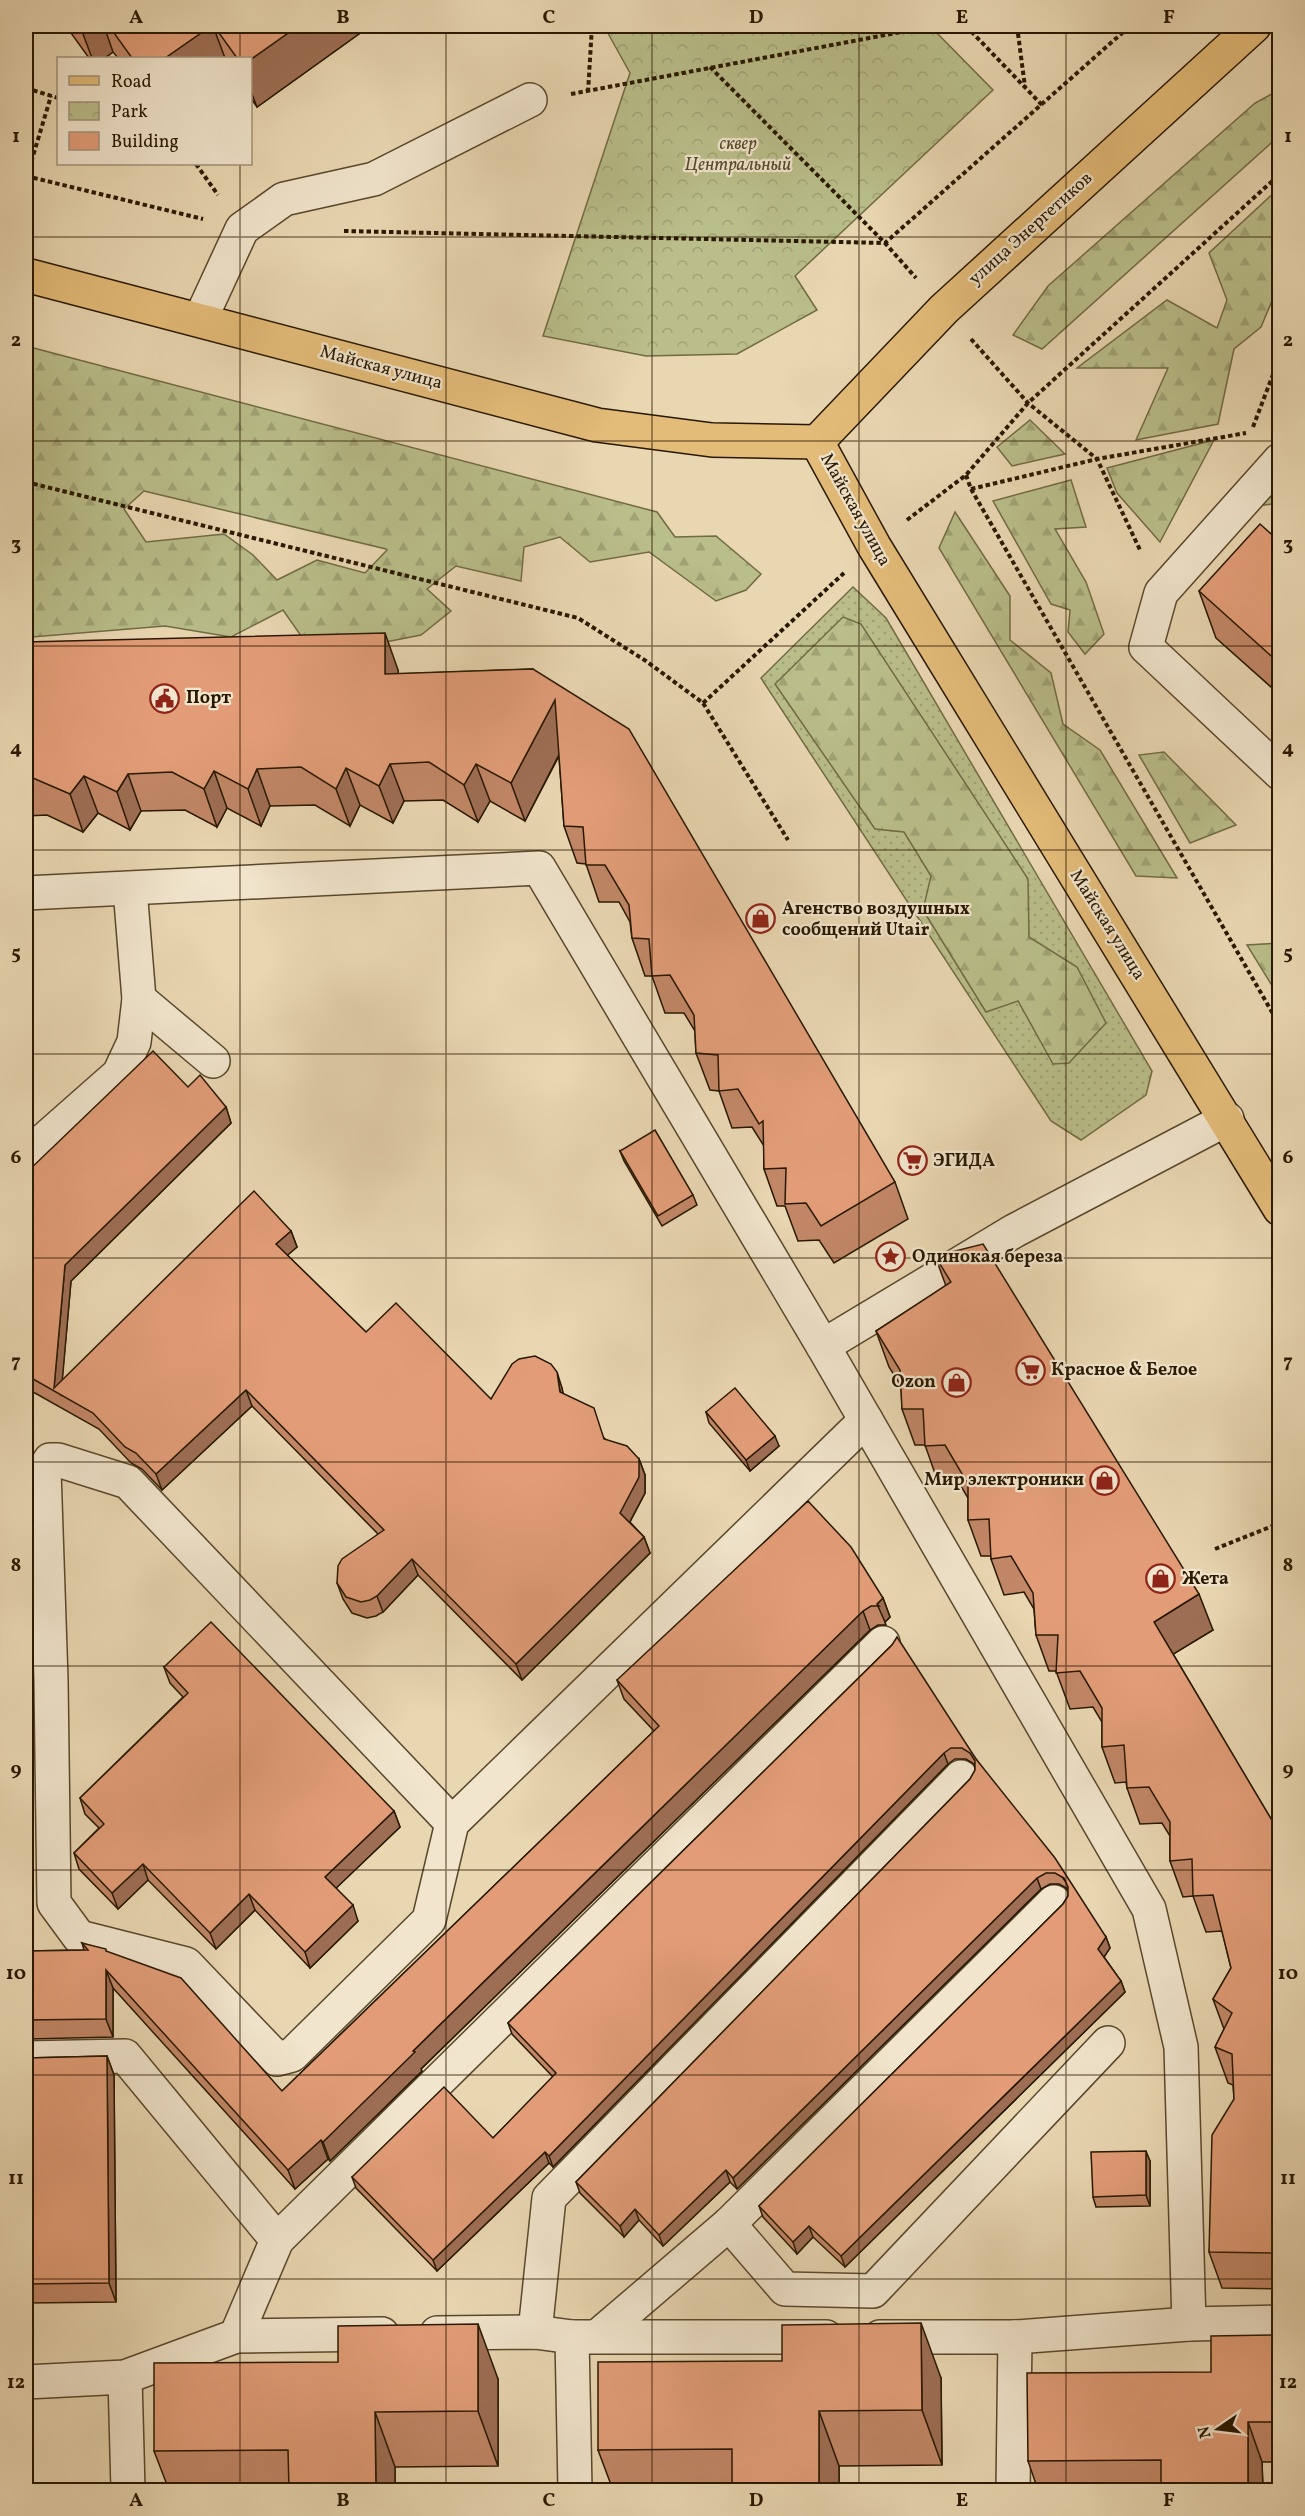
<svg xmlns="http://www.w3.org/2000/svg" width="1305" height="2516" viewBox="0 0 1305 2516" font-family="Vollkorn,serif">
	<style>
		.grass { fill: url(#grass-dots); stroke: #716b45; stroke-width: 1.5 }
		.forest { fill: url(#forest-firs); stroke: #716b45; stroke-width: 1.5; fill-rule: evenodd }
		.park { fill: url(#park-crowns); stroke: #716b45; stroke-width: 1.5 }
		.lines { fill: none; stroke-linecap: round; stroke-linejoin: round }
		.minor-casing { stroke: #59482c; stroke-width: 36 }
		.major-casing { stroke: #291800; stroke-width: 36 }
		.path { stroke: #291800; stroke-width: 4; stroke-dasharray: 4.5 3; stroke-linecap: butt }
		.minor { stroke: #f1e5cd; stroke-width: 33 }
		.major { stroke: #e4bc79; stroke-width: 33 }
		.wall { fill: #c28767; stroke: #291800; stroke-width: 1.5 }
		.shaded-wall { fill: #9e6e54; stroke: #291800; stroke-width: 1.5 }
		.building { fill: #e29d78; stroke: #291800; stroke-width: 1.5 }
		.grid { fill: none; stroke: #291800; stroke-width: 1.5; stroke-opacity: 0.55 }
		.labels { text-anchor: middle; dominant-baseline: central; stroke-width: 4.5; stroke-linejoin: round; paint-order: stroke }
		.park-label { font-size: 18px; font-style: italic; fill: #544a29; stroke: #f1e5cd }
		.street-label { font-size: 18px; fill: #291800; stroke: #f1e5cd }
		.poi-label { font-size: 18px; font-weight: bold; fill: #291800; stroke: #f1e5cd; text-anchor: start }
		.neatline { fill: none; stroke: #291800; stroke-width: 2 }
		.grid-label { font-size: 20px; text-anchor: middle; font-weight: bold; fill: #291800 }
	</style>
	<defs>
		<pattern id="grass-dots" width="8" height="8" patternUnits="userSpaceOnUse" patternTransform="scale(1.5)"><rect width="8" height="8" fill="#b9be8a"/><path d="M2 2h.1M6 6h.1" fill="none" stroke="#9fa375" stroke-width="1.8" stroke-linecap="round"/></pattern>
		<pattern id="forest-firs" width="22" height="20" patternUnits="userSpaceOnUse" patternTransform="scale(1.5)"><rect width="22" height="20" fill="#b9be8a"/><path d="M5 1l3.5 6h-7zM16 11l3.5 6h-7z" fill="#9fa375"/></pattern>
		<pattern id="park-crowns" width="20" height="18" patternUnits="userSpaceOnUse" patternTransform="scale(1.5)"><rect width="20" height="18" fill="#b9be8a"/><path d="M2 6a3 3 0 1 1 6 0M12 15a3 3 0 1 1 6 0" fill="none" stroke="#9fa375"/></pattern>
	</defs>
	<rect width="100%" height="100%" fill="#e9d7b2"/>
	<filter id="stains"><feTurbulence type="fractalNoise" baseFrequency=".00333" numOctaves="4"/><feColorMatrix values="0 0 0 0 .2 0 0 0 0 .09 0 0 0 0 .02 0 0 0 .5 -.17"/></filter>
	<radialGradient id="worn" r=".72"><stop offset=".6" stop-color="#630" stop-opacity="0"/><stop offset="1" stop-color="#630" stop-opacity=".3"/></radialGradient>
	<path class="grass" d="M853 587 886 618 1152 1071 1146 1095 1081 1140 1051 1121 761 678Z"/>
	<g class="forest">
		<path d="M1279 90V136L1042 349 1013 335 1048 286 1255 103Z"/>
		<path d="M1279 188V284L1261 327 1234 349 1218 424 1136 440 1168 368H1077L1167 300 1217 328 1227 300 1209 253Z"/>
		<path d="M26 346 657 512 675 537 716 536 761 574 746 590 716 601 649 552 590 562 560 537 524 547 521 581 456 566 427 589 451 611 421 635 315 656 283 610 231 637 165 626 32 637 26 537ZM144 491 386 549 387 550 365 573 317 560 277 580 253 555 224 534 146 542 124 509Z"/>
		<path d="M1030 420 1065 454 1012 466 997 447Z"/>
		<path d="M1214 440 1160 542 1117 493 1107 468Z"/>
		<path d="M1071 480 1086 527 1055 529 1086 582 1104 634 1085 654 1068 632 1070 610 1051 604 993 501Z"/>
		<path d="M1279 483V503L1258 506Z"/>
		<path d="M955 512 1010 596V640L1051 673 1063 724 1100 750 1177 878 1136 876 939 548Z"/>
		<path d="M843 617 861 624 1028 879 1029 937 1077 967 1106 1023 1069 1063 1053 1064 1018 1001 986 1012 923 910 931 876 904 832 875 829 775 684Z"/>
		<path d="M1164 752 1236 825 1190 843 1139 755Z"/>
		<path d="M1279 943H1280L1279 997 1247 945Z"/>
	</g>
	<path class="park" d="M604 26H930L993 90 795 276 817 310 737 354 646 356 543 336 630 73Z"/>
	<g class="lines">
		<defs>
			<g id="minor">
				<path d="M200 320 242 229 284 199 374 179 530 100"/>
				<path d="M1280 460 1161 593 1146 647 1280 773"/>
				<path d="M26 893 539 868 823 1346 1149 1909 1181 2047 1189 2324"/>
				<path d="M139 999 213 1061"/>
				<path d="M26 1156 119 1074 134 1042 139 999 130 889"/>
				<path d="M823 1346 1014 1231 1227 1119"/>
				<path d="M452 1823 128 1482 58 1460H50L44 1470 51 1680 54 1903 79 1937 186 1964 277 2059 292 2055 429 1920 452 1823 866 1420"/>
				<path d="M26 2058 125 2056 277 2240"/>
				<path d="M729 2224 785 2289 873 2291 1108 2043"/>
				<path d="M535 2332 549 2198 961 1777"/>
				<path d="M437 2333 535 2332 572 2337H826"/>
				<path d="M236 2336 277 2240 883 1643"/>
				<path d="M598 2336 729 2224 1054 1902"/>
				<path d="M572 2337 575 2490"/>
				<path d="M880 2337H1015L1189 2324 1280 2322"/>
				<path d="M125 2377 128 2490"/>
				<path d="M26 2382 125 2377 236 2336 382 2334"/>
				<path d="M1013 2490 1015 2337"/>
			</g>
			<g id="major">
				<path d="M26 275 597 425 712 440 817 442"/>
				<path d="M817 442 874 546 1280 1209"/>
				<path d="M817 442 944 309 1254 26"/>
			</g>
		</defs>
		<use href="#minor" class="minor-casing"/>
		<use href="#major" class="major-casing"/>
		<g class="path">
			<path d="M966 26 1042 105"/>
			<path d="M1017 26 1025 87"/>
			<path d="M710 67 885 243 916 278"/>
			<path d="M26 88 58 98"/>
			<path d="M588 92 592 26"/>
			<path d="M571 94 912 30 917 26"/>
			<path d="M196 164 218 195"/>
			<path d="M26 176 203 219"/>
			<path d="M27 176 51 96"/>
			<path d="M344 231 885 243 1130 26"/>
			<path d="M971 339 1028 403 1097 459 1141 552"/>
			<path d="M1253 427 1280 356"/>
			<path d="M966 475 971 489 1280 1026"/>
			<path d="M26 482 578 618 646 661 703 703 788 840"/>
			<path d="M971 489 1097 459 1246 433"/>
			<path d="M907 520 966 475 1028 403 1280 174"/>
			<path d="M703 703 844 573"/>
			<path d="M1215 1549 1280 1523"/>
		</g>
		<use href="#minor" class="minor"/>
		<use href="#major" class="major"/>
	</g>
	<g class="wall">
		<path d="M66 26H370L257 107 250 97V58H118L113 52 105 58H89Z"/>
		<path d="M26 533 27 538 32 642 398 670V674L533 669 895 1182 908 1219 834 1263 819 1240 798 1241 785 1206H777L764 1169V1146L752 1127 732 1128 719 1091 710 1090 696 1053 695 1031 684 1013H665L652 976H645L632 938 630 922 619 902H599L586 864 577 863 564 826 559 756 525 821 490 801 478 822 443 800 404 801 393 823 360 805 350 826 315 805 270 806 261 826 227 808 217 827 185 810 141 811 130 830 98 813 83 832 47 815 26 816Z"/>
		<path d="M1280 542V695L1216 638 1199 591Z"/>
		<path d="M188 1087 226 1107 231 1123 71 1281 62 1380 291 1231 297 1247 287 1255 366 1332 491 1399 562 1388 563 1394 605 1439 639 1459 645 1475V1493L630 1522 644 1537 650 1553 522 1680 418 1575 383 1612 376 1616 367 1618 352 1613 343 1599 337 1583 378 1534 252 1406 162 1490 142 1469 131 1463 99 1429 26 1388V1293L32 1233 26 1226V1173Z"/>
		<path d="M620 1151 693 1195 697 1205 662 1226 624 1161Z"/>
		<path d="M935 1256 1213 1630 1173 1654 1280 1834V2289L1222 2288 1209 2252 1234 2099 1233 2085 1228 2083 1215 2047 1224 2029 1213 1999 1231 1968 1222 1931 1206 1932 1193 1896 1183 1897 1170 1861V1836L1162 1823 1140 1824 1127 1788 1126 1782 1115 1783 1102 1747V1722L1093 1707 1070 1709 1056 1671H1049L1036 1635 1034 1609 1024 1592 1004 1595 991 1559V1556H981L968 1520V1498L958 1481 938 1482 925 1445H915L902 1409 901 1386 889 1367 876 1331 946 1286Z"/>
		<path d="M706 1412 779 1446 750 1471 709 1423Z"/>
		<path d="M883 1598 890 1617 885 1622 886 1625H878L870 1630 421 2069 422 2071 330 2161 328 2159 295 2189 113 1988V2037L28 2039 26 2032V1932V1951L84 1950 82 1943 107 1952 282 2091 654 1731 624 1699 617 1680Z"/>
		<path d="M892 1645 976 1759 1106 1937 1110 1948 1104 1957 1121 1981 1125 1992 845 2267 813 2237 797 2254 763 2217 759 2206 1063 1904 1068 1896V1889L1059 1884H1050L1041 1889 737 2189 730 2182 663 2246 639 2220 624 2237 580 2193 576 2182 970 1779 975 1770 974 1764 966 1759H955L948 1764 553 2167 549 2163 437 2271 356 2188 352 2177 493 2138 553 2077 512 2034 508 2023Z"/>
		<path d="M164 1667 394 1811 400 1827 336 1888 358 1921 310 1968 255 1910 216 1949 148 1880 118 1909 79 1869 74 1853 99 1828 85 1814 80 1798 183 1697 170 1683Z"/>
		<path d="M107 2056 114 2075 116 2302 26 2303V2058Z"/>
		<path d="M1150 2161V2206L1096 2207 1093 2197Z"/>
		<path d="M1280 2335V2462H1262L1263 2490H1038L1028 2461 1211 2372Z"/>
		<path d="M941 2378 942 2465 839 2466V2490H613L598 2450Z"/>
		<path d="M498 2379V2466L395 2467V2490H169L154 2451Z"/>
	</g>
	<g class="shaded-wall">
		<path d="M80 26H104L113 52 105 58H92Z"/>
		<path d="M211 26H213L225 58H165Z"/>
		<path d="M298 26H370L257 107 250 89V60Z"/>
		<path d="M26 533 27 538 34 679 26 657Z"/>
		<path d="M385 633 398 670 399 712 385 674Z"/>
		<path d="M555 700 568 737 525 821 511 783Z"/>
		<path d="M390 764 404 801 393 823 379 786Z"/>
		<path d="M476 764 490 801 478 822 464 785Z"/>
		<path d="M346 768 360 805 350 826 336 789Z"/>
		<path d="M257 769 270 806 261 826 248 789Z"/>
		<path d="M214 771 227 808 217 827 204 789Z"/>
		<path d="M128 774 141 811 130 830 117 792Z"/>
		<path d="M84 776 98 813 83 832 70 794Z"/>
		<path d="M226 1107 231 1123 71 1281 61 1395 54 1388 65 1265Z"/>
		<path d="M291 1231 297 1247 282 1260 276 1244Z"/>
		<path d="M557 1372 562 1388 566 1408 560 1392Z"/>
		<path d="M246 1390 252 1406 162 1490 156 1474Z"/>
		<path d="M775 1436 779 1446 750 1471 746 1460Z"/>
		<path d="M639 1459 645 1475V1493L626 1529 620 1513Z"/>
		<path d="M644 1537 650 1553 522 1680 516 1664Z"/>
		<path d="M412 1559 418 1575 383 1612 377 1596Z"/>
		<path d="M1199 1594 1213 1630 1167 1658 1154 1622Z"/>
		<path d="M883 1598 890 1617 885 1622 877 1604Z"/>
		<path d="M863 1611 870 1630 421 2069 422 2071 330 2161 323 2142 413 2051Z"/>
		<path d="M944 1753 948 1764 553 2167 549 2156Z"/>
		<path d="M394 1811 400 1827 331 1893 325 1877Z"/>
		<path d="M143 1864 148 1880 118 1909 112 1893Z"/>
		<path d="M1037 1878 1041 1889 737 2189 733 2178Z"/>
		<path d="M249 1894 255 1910 216 1949 210 1933Z"/>
		<path d="M353 1905 358 1921 310 1968 305 1952Z"/>
		<path d="M1106 1937 1110 1948 1102 1960 1098 1949Z"/>
		<path d="M106 1970 113 1988V2037L106 2019Z"/>
		<path d="M1121 1981 1125 1992 845 2267 841 2256Z"/>
		<path d="M107 2056 114 2075 116 2302 109 2283Z"/>
		<path d="M321 2140 328 2159 295 2189 288 2170Z"/>
		<path d="M1146 2151 1150 2161V2206L1146 2195Z"/>
		<path d="M545 2152 549 2163 437 2271 433 2260Z"/>
		<path d="M726 2170 730 2182 663 2246 659 2235Z"/>
		<path d="M635 2209 639 2220 624 2237 620 2226Z"/>
		<path d="M809 2226 813 2237 797 2254 793 2242Z"/>
		<path d="M921 2323 941 2378 942 2465 922 2410Z"/>
		<path d="M478 2324 498 2379V2466L478 2411Z"/>
		<path d="M819 2411 839 2466V2490H819Z"/>
		<path d="M375 2412 395 2467V2490H376Z"/>
		<path d="M1248 2422 1262 2462 1263 2490H1248Z"/>
	</g>
	<g class="building">
		<path d="M109 26H211L165 58H132Z"/>
		<path d="M214 26H298L250 60V58H237Z"/>
		<path d="M1260 524 1280 542V664L1199 591Z"/>
		<path d="M385 633V674L533 669 629 729 895 1182 821 1226 806 1203 785 1204 786 1168 764 1169 763 1121 759 1124 738 1089 719 1091 718 1055 696 1053 694 1015 670 975 652 976 649 939 632 938 629 905 605 865H586L583 827 564 826 555 700 511 783 476 764 464 785 429 762 390 764 379 786 346 768 336 789 301 767 257 769 248 789 214 771 204 789 172 772 128 774 117 792 84 776 70 794 33 778H26V642Z"/>
		<path d="M153 1051 188 1087 200 1075 226 1107 65 1265 54 1388 254 1191 291 1231 276 1244 366 1332 396 1303 491 1399 512 1364 519 1359 535 1356 551 1364 557 1372 560 1392 594 1408 604 1439 627 1446 639 1459V1477L620 1513 644 1537 516 1664 412 1559 377 1596 370 1600 361 1602 346 1597 337 1583 338 1566 342 1559 384 1530 246 1390 156 1474 136 1453 125 1447 93 1413 26 1375V1293L33 1224 26 1216V1173Z"/>
		<path d="M655 1130 693 1195 658 1216 620 1151Z"/>
		<path d="M983 1244 1199 1594 1154 1622 1280 1834V2253L1209 2252 1212 2135 1234 2099 1232 2054 1215 2047 1232 2013 1213 1999 1231 1968 1213 1895 1193 1896 1192 1859 1170 1861V1822L1149 1787 1127 1788 1124 1745 1102 1747V1708L1080 1671 1056 1673 1058 1635H1036L1033 1593 1011 1556 991 1559 989 1519 968 1520V1484L945 1445 925 1446 923 1409H902L900 1370 876 1331 951 1282 935 1256Z"/>
		<path d="M735 1388 775 1436 746 1460 706 1412Z"/>
		<path d="M808 1501 851 1547 883 1598 877 1604 879 1606H871L863 1611 413 2051 415 2052 323 2142 321 2140 288 2170 106 1970V2019L26 2020V1951L88 1950 82 1943 106 1949V1951L181 1978 282 2091 659 1726 617 1680Z"/>
		<path d="M211 1622 394 1811 325 1877 353 1905 305 1952 249 1894 210 1933 143 1864 112 1893 74 1853 104 1824 80 1798 188 1693 164 1667Z"/>
		<path d="M897 1637 976 1759 1055 1858 1106 1937 1098 1949 1121 1981 841 2256 809 2226 793 2242 759 2206 1063 1904 1068 1896V1887L1064 1878 1055 1873H1046L1037 1878 733 2178 726 2170 659 2235 635 2209 620 2226 576 2182 970 1779 975 1770V1761L970 1753 962 1748H951L944 1753 549 2156 545 2152 433 2260 352 2177 444 2087 493 2138 556 2073 508 2023 892 1645Z"/>
		<path d="M107 2056 109 2283 26 2284V2058Z"/>
		<path d="M1146 2151V2195L1093 2197 1091 2152Z"/>
		<path d="M921 2323 922 2410 819 2411V2490H732V2449L598 2450V2362L782 2361V2325Z"/>
		<path d="M478 2324V2411L375 2412 376 2490H289L288 2450 154 2451V2363L338 2362V2326Z"/>
		<path d="M1280 2335V2422H1248V2490H1161V2460L1028 2461 1027 2373 1211 2372V2336Z"/>
	</g>
	<path class="grid" d="M240 26V58M446 26V2490M652 26V2490M859 26V2490M1066 26V2490M240 164V2490M26 237H1280M26 441H1280M26 646H1280M26 850H1280M26 1054H1280M26 1258H1280M26 1462H1280M26 1666H1280M26 1870H1280M26 2075H1280M26 2279H1280"/>
	<defs>
		<symbol id="civic-ring" viewBox="-11 -11 22 22"><circle r="9.5" fill="#f1e5cd" stroke="#8f2418" stroke-width="1.5"/><path d="M-.6-6.5H3V-4.5H.6V-3L4-1V1h2V6H-6V1h2V-1L-.6-3ZM-1.2 2.5V6h2.4V2.5Z" fill="#8f2418"/></symbol>
		<symbol id="shop-ring" viewBox="-11 -11 22 22"><circle r="9.5" fill="#f1e5cd" stroke="#8f2418" stroke-width="1.5"/><path d="M-5-2.5h2.3a2.7 3.5 0 0 1 5.4 0H5L5.5 6h-11ZM-1.5-2.5h3a1.5 2.3 0 0 0-3 0Z" fill="#8f2418"/></symbol>
		<symbol id="supermarket-ring" viewBox="-11 -11 22 22"><circle r="9.5" fill="#f1e5cd" stroke="#8f2418" stroke-width="1.5"/><path d="M-6-5.5h2.5l.6 2H6L4.5 2H-2.5L-4.4-4H-6ZM-1.5 3.2a1.3 1.3 0 1 0 .1 0ZM3 3.2a1.3 1.3 0 1 0 .1 0Z" fill="#8f2418"/></symbol>
		<symbol id="sight-ring" viewBox="-11 -11 22 22"><circle r="9.5" fill="#f1e5cd" stroke="#8f2418" stroke-width="1.5"/><path d="M0-6L1.8-2.2L6-1.7L2.9 1.2L3.7 5.4L0 3.3L-3.7 5.4L-2.9 1.2L-6-1.7L-1.8-2.2Z" fill="#8f2418"/></symbol>
	</defs>
	<g fill-rule="evenodd">
		<use href="#civic-ring" x="148" y="682" width="33" height="33"/>
		<use href="#shop-ring" x="744" y="902" width="33" height="33"/>
		<use href="#supermarket-ring" x="896" y="1144" width="33" height="33"/>
		<use href="#sight-ring" x="874" y="1240" width="33" height="33"/>
		<use href="#supermarket-ring" x="1014" y="1354" width="33" height="33"/>
		<use href="#shop-ring" x="940" y="1366" width="33" height="33"/>
		<use href="#shop-ring" x="1088" y="1464" width="33" height="33"/>
		<use href="#shop-ring" x="1144" y="1562" width="33" height="33"/>
	</g>
	<g class="labels">
		<g class="park-label">
			<text x="738" y="144">сквер<tspan x="738" dy="21">Центральный</tspan></text>
		</g>
		<g class="street-label">
			<text transform="translate(1031 229) rotate(-42)">улица Энергетиков</text>
			<text transform="translate(381 368) rotate(15)">Майская улица</text>
			<text transform="translate(855 510) rotate(61)">Майская улица</text>
			<text transform="translate(1107 925) rotate(58)">Майская улица</text>
		</g>
		<g class="poi-label">
			<text x="186" y="698">Порт</text>
			<text x="782" y="909">Агенство воздушных<tspan x="782" dy="21">сообщений Utair</tspan></text>
			<text x="933" y="1161">ЭГИДА</text>
			<text x="912" y="1257">Одинокая береза</text>
			<text x="1051" y="1370">Красное &amp; Белое</text>
			<text x="936" y="1382" text-anchor="end">Ozon</text>
			<text x="1084" y="1480" text-anchor="end">Мир электроники</text>
			<text x="1182" y="1579">Жета</text>
		</g>
	</g>
	<rect width="1305" height="2516" fill="none" stroke="#e9d7b2" stroke-width="66"/>
	<rect x="57" y="57" width="195" height="108" fill="#f1e5cd" stroke="#a1937b" stroke-width="1.5"/>
	<rect x="69" y="76" width="30" height="9" fill="#e4bc79" stroke="#a1937b" stroke-width="1.5"/>
	<text x="111" y="87" font-size="18" fill="#291800">Road</text>
	<rect x="69" y="102" width="30" height="18" fill="url(#park-crowns)" stroke="#a1937b" stroke-width="1.5"/>
	<text x="111" y="117" font-size="18" fill="#291800">Park</text>
	<rect x="69" y="132" width="30" height="18" fill="#e29d78" stroke="#a1937b" stroke-width="1.5"/>
	<text x="111" y="147" font-size="18" fill="#291800">Building</text>
	<g transform="translate(1218 2429) rotate(256)" stroke="#f1e5cd" stroke-width="4.5" paint-order="stroke">
	<path d="M0-4.5L10 22L0 15L-10 22Z" fill="#291800"/>
	<text y="-9" font-size="16" font-weight="bold" text-anchor="middle" fill="#291800">N</text>
	</g>
	<rect x="33" y="33" width="1239" height="2450" class="neatline"/>
	<g class="grid-label">
		<text x="136" y="23">A</text>
		<text x="343" y="23">B</text>
		<text x="549" y="23">C</text>
		<text x="756" y="23">D</text>
		<text x="962" y="23">E</text>
		<text x="1169" y="23">F</text>
		<text x="16" y="142">1</text>
		<text x="1288" y="142">1</text>
		<text x="16" y="346">2</text>
		<text x="1288" y="346">2</text>
		<text x="16" y="550">3</text>
		<text x="1288" y="550">3</text>
		<text x="16" y="754">4</text>
		<text x="1288" y="754">4</text>
		<text x="16" y="959">5</text>
		<text x="1288" y="959">5</text>
		<text x="16" y="1163">6</text>
		<text x="1288" y="1163">6</text>
		<text x="16" y="1367">7</text>
		<text x="1288" y="1367">7</text>
		<text x="16" y="1571">8</text>
		<text x="1288" y="1571">8</text>
		<text x="16" y="1775">9</text>
		<text x="1288" y="1775">9</text>
		<text x="16" y="1979">10</text>
		<text x="1288" y="1979">10</text>
		<text x="16" y="2184">11</text>
		<text x="1288" y="2184">11</text>
		<text x="16" y="2388">12</text>
		<text x="1288" y="2388">12</text>
		<text x="136" y="2506">A</text>
		<text x="343" y="2506">B</text>
		<text x="549" y="2506">C</text>
		<text x="756" y="2506">D</text>
		<text x="962" y="2506">E</text>
		<text x="1169" y="2506">F</text>
	</g>
	<rect width="100%" height="100%" filter="url(#stains)"/>
	<rect width="100%" height="100%" fill="url(#worn)"/>
</svg>
